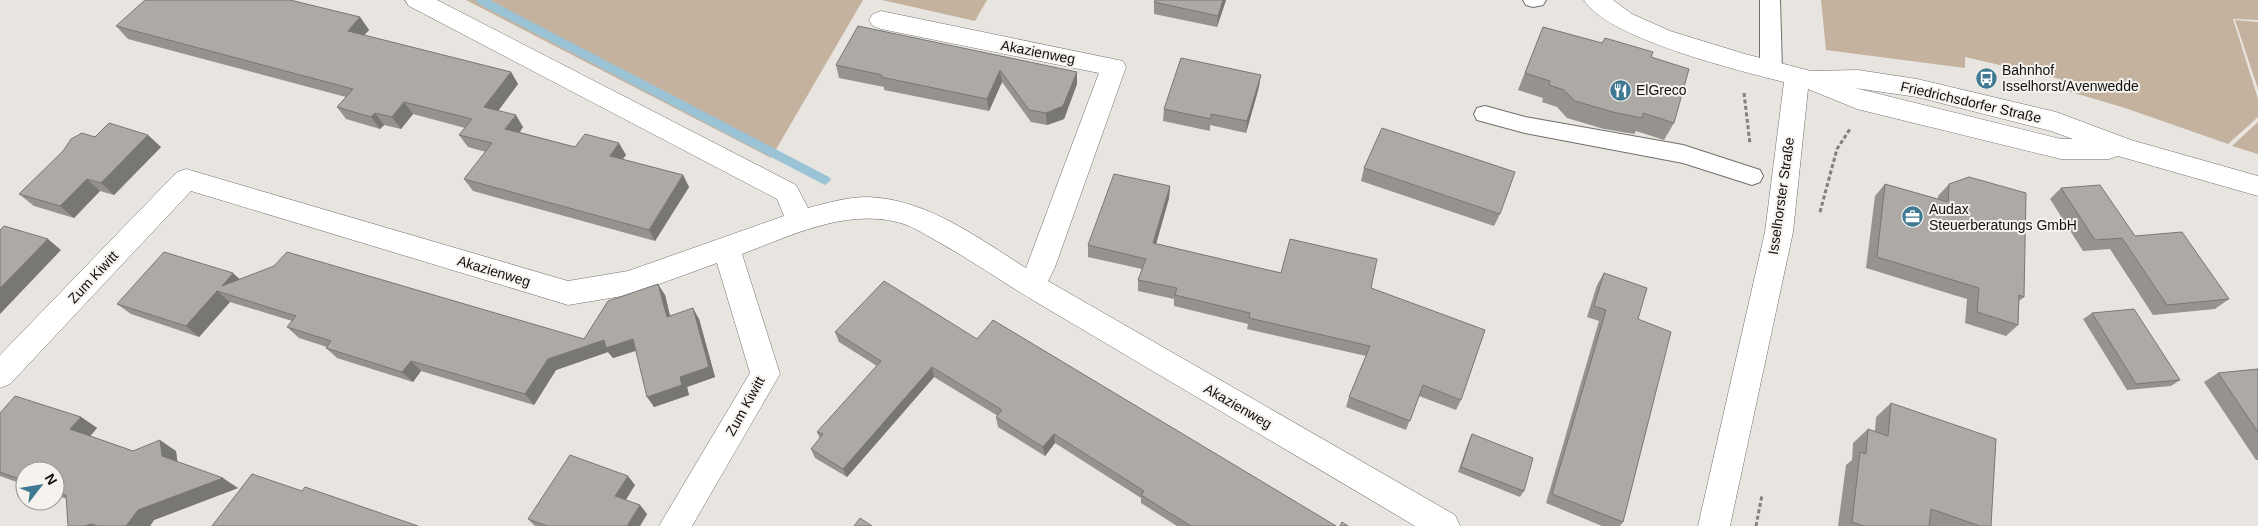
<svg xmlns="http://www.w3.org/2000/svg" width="2258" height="526" viewBox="0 0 2258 526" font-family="Helvetica,sans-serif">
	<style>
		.green { fill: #c4b29f }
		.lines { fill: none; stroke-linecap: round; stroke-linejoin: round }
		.stream { fill: #9ac3d5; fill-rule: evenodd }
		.service-casing { stroke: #726f6b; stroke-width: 2 }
		.minor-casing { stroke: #726f6b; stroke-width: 1 }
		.tertiary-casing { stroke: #726f6b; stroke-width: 1 }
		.path { stroke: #817f7d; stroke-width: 3; stroke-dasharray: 4 2.5; stroke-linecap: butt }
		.service { fill: #fff; fill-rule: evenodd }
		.minor { fill: #fff; fill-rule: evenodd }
		.tertiary { fill: #fff; fill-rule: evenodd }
		.wall { fill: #95928f }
		.shaded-wall { fill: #797774 }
		.building { fill: #adaaa6; stroke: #797774 }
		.labels { text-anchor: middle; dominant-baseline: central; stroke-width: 4; stroke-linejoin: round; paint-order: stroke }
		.street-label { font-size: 14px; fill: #11100f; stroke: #f6f2ee }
		.poi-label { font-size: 14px; fill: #11100f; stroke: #f6f2ee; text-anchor: start }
	</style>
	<rect width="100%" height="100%" fill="#e8e5e1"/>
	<g class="green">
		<path d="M466 0H863L771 158Z"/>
		<path d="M882 0H987L975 21Z"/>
		<path d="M1821 0H2258V20L2233 19 2258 99V117L2228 144 2125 108 2061 89 2060 79 1965 57V68L1826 50Z"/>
		<path d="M2235 20 2258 22V89Z"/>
		<path d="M2258 122V154L2232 146Z"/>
	</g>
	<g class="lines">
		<path class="stream" d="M476 0H490L829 177 831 180 825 185 821 183 477 3Z"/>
		<defs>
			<g id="service">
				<path d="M1523 0H1546L1543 5 1533 7 1526 5Z"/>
				<path d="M1760 0H1780L1782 70 1779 76 1771 78 1763 76 1760 70Z"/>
				<path d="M1485 106 1525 117 1683 145 1760 170 1763 176 1760 182 1752 185 1683 163 1525 133 1477 120 1474 114 1477 108Z"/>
			</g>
			<path id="minor" d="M405 0H437L796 185 808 208C827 203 847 197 868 197 927 199 978 238 1026 268L1099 73 881 29 873 26 869 20 873 14 881 11 1123 61 1126 67 1055 267 1048 281 1455 515 1460 526H1415C1289 451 1162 377 1036 302 1002 282 970 259 935 240 923 233 910 225 897 222 844 209 790 236 742 254L780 374 692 526H659L750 373 717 263 629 295 568 305 191 191 10 384 0 388V355L177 172 186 169 568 281 628 271 784 216 777 199 409 6Z"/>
			<path id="tertiary" d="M1584 0H1613L1632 14 1670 31 1745 54 1811 71 1858 70 1917 79 2056 112 2131 140 2258 176V196L2118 156 2109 159H2061L1857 109 1808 89 1793 232 1730 526H1698L1765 232 1784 82C1740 71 1606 38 1584 0ZM1855 88 1917 97 2051 131 2073 139H2061Z"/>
		</defs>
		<use href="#service" class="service-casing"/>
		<use href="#minor" class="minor-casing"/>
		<use href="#tertiary" class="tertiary-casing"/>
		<g class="path">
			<path d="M1744 93 1750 144"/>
			<path d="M1820 212 1837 149 1850 129"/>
			<path d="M1756 526 1762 495"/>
		</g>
		<use href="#service" class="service"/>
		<use href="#minor" class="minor"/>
		<use href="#tertiary" class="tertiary"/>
	</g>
	<g class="wall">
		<path d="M1155 0H1226L1217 27 1154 14V2Z"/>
		<path d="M360 17 369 30 364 35 511 72 518 84 498 111 523 127 520 132 575 147 626 155 622 159 683 175 689 187 655 241 473 191 464 179 486 152 468 147 459 135 465 128 413 114 401 129 384 125 380 129 346 119 337 107 346 97 128 39 116 26Z"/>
		<path d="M1543 27 1651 57 1674 123 1664 140 1636 131 1634 134 1604 129 1567 118 1557 107 1542 102 1543 98 1518 90Z"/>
		<path d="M836 65 1077 72V84L1064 119 1047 125 1031 122 1002 82 989 111 884 90V87L839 78Z"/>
		<path d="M1259 87 1246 133 1210 125V131L1163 121 1164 109Z"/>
		<path d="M95 137 161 147 114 195 100 191 74 218 34 206 19 194Z"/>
		<path d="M1364 168 1500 214 1494 226 1361 181Z"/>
		<path d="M1885 184 1938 199V196L1949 184 2024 297 2019 301 2018 325 2006 336 1965 323 1967 299 1866 268 1875 196Z"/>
		<path d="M1170 186 1169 198 1156 244 1281 273 1371 288 1461 400 1456 410 1419 396 1406 430 1346 407 1349 397 1366 356 1247 329 1248 324 1174 306V299L1138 291V280L1142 269 1088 257V245Z"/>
		<path d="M2061 188 2135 236 2229 299 2215 309 2153 315 2110 249 2083 251 2050 199Z"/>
		<path d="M1604 273 1638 319 1623 522 1620 526H1602L1546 503 1599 321 1587 317 1597 285Z"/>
		<path d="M240 279 584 339 665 295 670 316 699 319 715 377 687 387 689 395 654 407 636 351 613 358 608 352 556 370 534 405 421 371 413 382 337 358 326 348 327 347 299 338 287 327 292 321 230 302 199 337 131 314 117 304Z"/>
		<path d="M2092 313 2180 380 2171 386 2127 390 2083 319Z"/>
		<path d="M835 332 977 339 1336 526H1177L1141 503V498L1055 443 1045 456 998 427 996 417 998 416 934 377 847 477 815 458 811 449 820 438 817 432 877 366 839 342Z"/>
		<path d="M2258 369V460H2256L2204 382 2218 373Z"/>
		<path d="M1891 403 1991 526H1838L1846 465 1852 460 1853 443 1868 429 1875 431 1876 417Z"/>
		<path d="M0 413 81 417 97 428 90 436 133 451H176L177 462 238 488 154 520 150 526H68L67 499 55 495V471H25V485L0 476Z"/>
		<path d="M1472 434 1524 491 1520 497 1458 472 1469 440Z"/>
		<path d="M635 485 626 500 640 505 647 514 640 526H535L528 519Z"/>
	</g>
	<g class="shaded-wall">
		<path d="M1223 0H1226L1217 27 1218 16Z"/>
		<path d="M360 17 369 30 357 43 348 31Z"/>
		<path d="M1000 70 1002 82 989 111 987 99Z"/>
		<path d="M511 72 518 84 492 119 484 107Z"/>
		<path d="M1077 72V84L1064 119 1047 125 1046 113Z"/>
		<path d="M1261 75 1259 87 1246 133 1247 121Z"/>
		<path d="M404 102 413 114 401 129 392 117Z"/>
		<path d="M375 113 384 125 380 129 371 117Z"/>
		<path d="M516 115 523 127 513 141 505 129Z"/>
		<path d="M148 135 161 147 114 195 101 183Z"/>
		<path d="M619 143 626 155 616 168 610 156Z"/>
		<path d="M683 175 689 187 655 241 649 230Z"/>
		<path d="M87 179 100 191 74 218 60 206Z"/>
		<path d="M1170 186 1169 198 1153 255V243Z"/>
		<path d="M48 239 61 250 0 314V288Z"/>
		<path d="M233 273 245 284 222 286Z"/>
		<path d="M658 284 665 295 673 328 667 317Z"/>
		<path d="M217 291 230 302 199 337 186 326Z"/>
		<path d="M693 308 699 319 715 377 687 387 689 395 654 407 647 397 680 377Z"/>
		<path d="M633 339 640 349 613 358 608 352 556 370 534 405 525 394 548 359 604 340Z"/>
		<path d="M411 361 421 371 413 382 402 372Z"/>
		<path d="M932 367 934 377 847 477 843 469Z"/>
		<path d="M81 417 97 428 87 440 70 429Z"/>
		<path d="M1054 434 1055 443 1045 456 1043 447Z"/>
		<path d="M160 440 176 451 178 466 162 456Z"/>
		<path d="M628 476 635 485 622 505 615 496Z"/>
		<path d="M223 478 238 488 154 520 150 526H126L138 510Z"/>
		<path d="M640 505 647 514 640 526H627Z"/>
		<path d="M91 524 95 526H85Z"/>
	</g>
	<g class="building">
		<path d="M145 0H290L360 17 348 31 511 72 484 107 516 115 505 129 575 147 585 134 619 143 610 156 683 175 649 230 464 179 492 143 459 135 472 119 404 102 392 117 375 113 371 117 337 107 353 89 116 26Z"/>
		<path d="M1155 0H1223L1218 16 1154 2Z"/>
		<path d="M858 26 1077 72 1063 106 1046 113 1029 110 1000 70 987 99 881 77 882 75 836 65Z"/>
		<path d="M1543 27 1602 43 1605 38 1653 52 1651 57 1689 69 1674 123 1643 113 1642 118 1613 112 1575 101 1564 90 1549 85 1550 81 1525 73Z"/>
		<path d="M1181 58 1261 75 1247 121 1211 114V119L1164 109Z"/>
		<path d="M109 123 148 135 101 183 87 179 60 206 19 194 63 151 71 139 82 133 95 137Z"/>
		<path d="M1382 128 1515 172 1500 214 1364 168Z"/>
		<path d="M1114 174 1170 186 1153 243 1281 273 1290 239 1377 259 1371 288 1485 330 1461 400 1423 385 1410 421 1349 397 1370 346 1249 318 1250 313 1175 295 1177 288 1138 280 1146 259 1088 245Z"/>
		<path d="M1969 177 2026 193 2024 297 2019 295 2018 325 1977 312 1979 288 1877 257 1885 184 1948 202 1949 184Z"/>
		<path d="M2100 185 2135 236 2182 232 2229 299 2167 305 2122 238 2095 240 2061 188Z"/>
		<path d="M4 226 48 239 0 288V230Z"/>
		<path d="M164 252 233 273 222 286 274 266 287 252 584 339 608 301 658 284 667 317 693 308 709 367 680 377 682 385 647 397 633 339 606 348 604 340 548 359 525 394 411 361 402 372 326 348 331 341 287 327 296 316 217 291 186 326 117 304Z"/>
		<path d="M1604 273 1647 288 1638 319 1671 332 1623 522 1552 494 1606 310 1594 306Z"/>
		<path d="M884 281 977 339 993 320 1336 526H1191L1141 495 1144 491 1054 434 1043 447 996 417 1002 410 932 367 843 469 811 449 823 434 817 432 881 361 835 332Z"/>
		<path d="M2134 309 2180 380 2136 384 2092 313Z"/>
		<path d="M2258 369V432L2218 373Z"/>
		<path d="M15 396 81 417 70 429 133 451 160 440 162 456 223 478 138 510 126 526H98L91 524 85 526H68L66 495 55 491V471H25V481L0 472V413Z"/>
		<path d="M1891 403 1996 439 1991 526H1980L1931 509 1929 526H1864L1852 522 1860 452 1866 454 1868 429 1888 436Z"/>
		<path d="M1472 434 1533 458 1524 491 1461 467Z"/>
		<path d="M570 455 628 476 615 496 640 505 627 526H547L528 519Z"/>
		<path d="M252 474 302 491 305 487 418 526H212Z"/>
		<path d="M860 518 872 526H854Z"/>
		<path d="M1342 522 1348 526H1340Z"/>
	</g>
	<defs>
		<symbol id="bus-disc" viewBox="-11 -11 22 22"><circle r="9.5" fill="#3f7a92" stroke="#f6f2ee"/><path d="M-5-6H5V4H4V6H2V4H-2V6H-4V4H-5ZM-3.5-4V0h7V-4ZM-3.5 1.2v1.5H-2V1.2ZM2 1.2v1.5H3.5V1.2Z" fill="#fff"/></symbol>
		<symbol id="restaurant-disc" viewBox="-11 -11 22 22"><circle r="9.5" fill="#3f7a92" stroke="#f6f2ee"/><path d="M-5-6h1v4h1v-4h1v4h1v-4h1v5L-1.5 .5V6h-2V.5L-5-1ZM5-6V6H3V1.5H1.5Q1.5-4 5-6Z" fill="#fff"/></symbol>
		<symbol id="office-disc" viewBox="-11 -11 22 22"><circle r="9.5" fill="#3f7a92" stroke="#f6f2ee"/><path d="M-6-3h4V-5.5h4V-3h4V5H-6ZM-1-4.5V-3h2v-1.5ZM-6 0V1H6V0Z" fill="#fff"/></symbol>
	</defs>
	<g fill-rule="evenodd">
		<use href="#bus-disc" x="1974" y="66" width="25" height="25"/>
		<use href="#restaurant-disc" x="1608" y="78" width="25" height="25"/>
		<use href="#office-disc" x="1900" y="204" width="25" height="25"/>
	</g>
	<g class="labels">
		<g class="street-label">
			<text transform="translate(1038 52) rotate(11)">Akazienweg</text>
			<text transform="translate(1971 102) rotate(13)">Friedrichsdorfer Straße</text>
			<text transform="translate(1781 196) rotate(-82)">Isselhorster Straße</text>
			<text transform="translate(494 271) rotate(17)">Akazienweg</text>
			<text transform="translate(93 277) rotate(-47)">Zum Kiwitt</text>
			<text transform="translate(745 406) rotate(-61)">Zum Kiwitt</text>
			<text transform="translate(1238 406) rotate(30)">Akazienweg</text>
		</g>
		<g class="poi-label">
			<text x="2002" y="70">Bahnhof<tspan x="2002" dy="16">Isselhorst/Avenwedde</tspan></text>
			<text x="1636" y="90">ElGreco</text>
			<text x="1929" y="209">Audax<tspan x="1929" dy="16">Steuerberatungs GmbH</tspan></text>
		</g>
	</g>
	<g transform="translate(40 486) rotate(59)"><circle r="24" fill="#f6f2ee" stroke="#9a9895"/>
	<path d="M0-4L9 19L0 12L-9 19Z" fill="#3f7a92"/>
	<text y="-8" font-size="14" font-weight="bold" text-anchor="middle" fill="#11100f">N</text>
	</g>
</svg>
